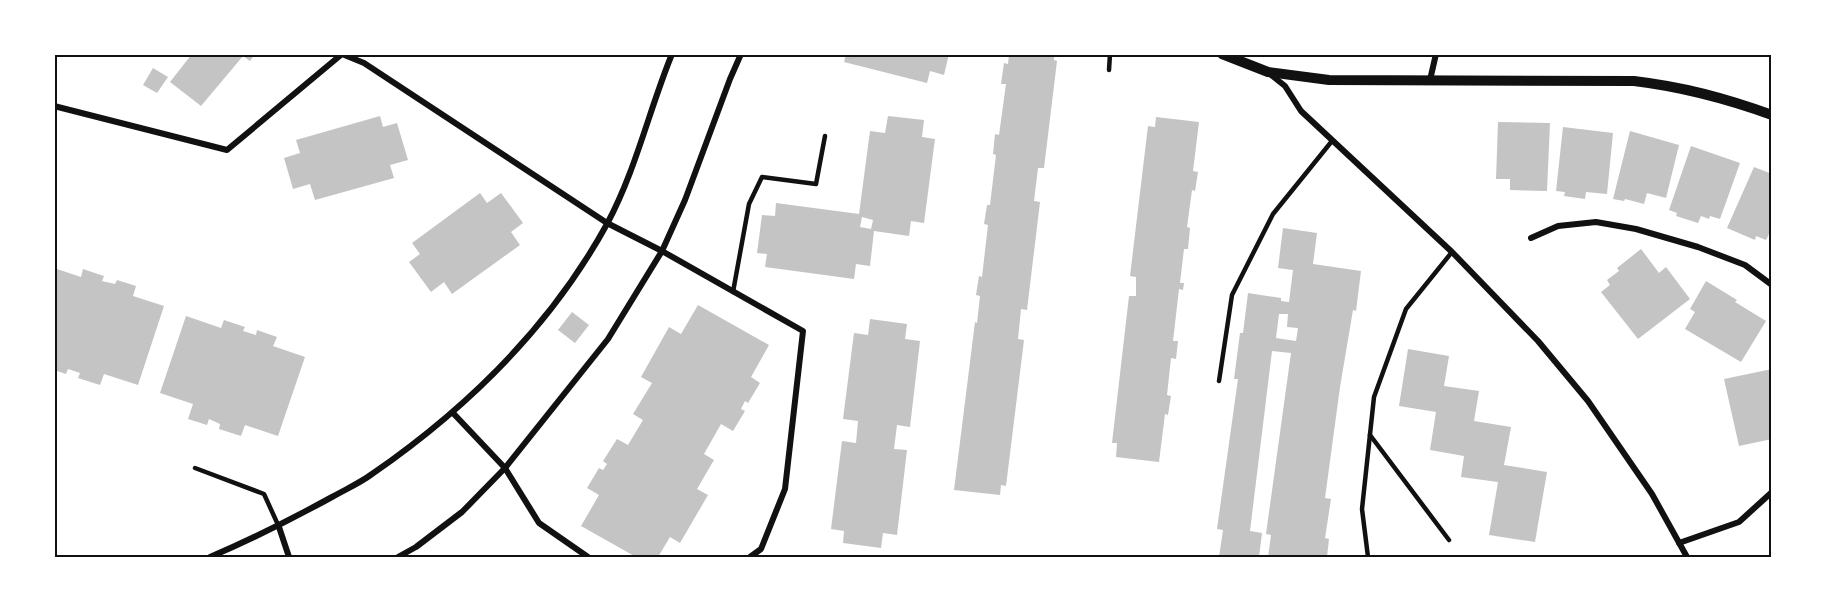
<svg xmlns="http://www.w3.org/2000/svg" width="1826" height="611" viewBox="0 0 1826 611" font-family="'Exo 2',sans-serif">
	<style>
		.building { fill: #c4c4c4; fill-rule: evenodd }
		.lines { fill: none; stroke-linecap: round; stroke-linejoin: round }
		.service { stroke: #111; stroke-width: 4.5 }
		.minor { stroke: #111; stroke-width: 6 }
		.tertiary { stroke: #111; stroke-width: 10 }
		.neatline { fill: none; stroke: #111; stroke-width: 2 }
	</style>
	<rect width="100%" height="100%" fill="#fff"/>
	<g class="building">
		<path d="M192 54H255L250 61 243 56 201 106 170 82Z"/>
		<path d="M846 54H949L944 75 930 71 927 83 844 62Z"/>
		<path d="M1009 54H1054V60L1057 61 1044 168H1038L1034 201 1040 202 1027 310 1021 309 1018 339 1024 340 1006 486 1001 485 1000 495 954 490 975 322 977 323 980 296 976 295 979 276 982 277 988 225 984 224 987 205H990L996 155 993 154 995 134 999 135 1006 84H1001L1004 63 1008 64Z"/>
		<path d="M153 68 168 77 157 93 143 85Z"/>
		<path d="M380 116 383 127 397 123 408 160 390 165 394 178 315 200 310 184 293 189 284 158 300 153 296 140Z"/>
		<path d="M888 116 924 120 922 137 935 139 924 223 911 221 909 236 874 231 870 266 856 264 854 279 765 267 767 254 757 253 762 215 775 216 776 203 859 214 870 131 885 133ZM862 217 873 220 871 229 860 227Z"/>
		<path d="M1156 117 1199 122 1193 171 1198 172 1195 191 1192 190 1187 227 1190 228 1188 249H1184L1180 283H1184L1183 290 1179 289 1173 341H1178L1176 359 1171 358 1167 395 1171 396 1168 415 1165 414 1159 462 1116 457 1117 443H1112L1129 296H1136V277L1130 276 1148 126 1155 127Z"/>
		<path d="M1498 122 1550 123 1547 191 1510 190V179H1496Z"/>
		<path d="M1563 127 1613 133 1607 194 1586 192 1585 199 1564 196 1565 192 1556 191Z"/>
		<path d="M1630 131 1679 145 1666 198 1647 193 1644 204 1625 199 1624 201 1613 199Z"/>
		<path d="M1691 146 1740 163 1720 219 1710 216 1709 219 1701 216 1698 223 1676 216 1677 213 1669 210Z"/>
		<path d="M1754 167 1772 174V236L1769 234 1766 240 1756 236 1755 240 1727 228Z"/>
		<path d="M480 193 487 203 501 193 523 223 511 232 520 245 452 294 444 282 431 292 409 262 420 254 412 243Z"/>
		<path d="M1283 228 1317 233 1313 264 1361 271 1356 311 1353 310 1340 387 1325 498 1331 499 1325 538 1329 539 1327 557H1268L1271 535 1266 534 1291 353 1272 351 1250 531 1262 533 1259 557H1219L1223 530 1217 529 1238 379H1234L1240 333H1243L1248 293 1281 298V301L1289 302 1293 270 1278 268ZM1279 314H1288L1287 327 1298 328 1296 341 1276 338Z"/>
		<path d="M1641 249 1659 273 1666 267 1690 299 1638 339 1601 292 1610 285 1607 280 1619 271 1617 268Z"/>
		<path d="M54 268 81 277 83 269 104 276 102 281 115 284 117 280 136 286 133 296 164 306 138 385 104 374 100 385 78 378 80 373 68 369 66 374 54 370Z"/>
		<path d="M1706 281 1737 300 1735 302 1766 321 1741 362 1685 329 1695 312 1690 309Z"/>
		<path d="M698 305 769 345 751 377 760 383 748 403 745 401 741 409 745 411 733 431 721 424 704 454 714 460 697 489 708 495 680 543 670 537 658 557H636L581 526 599 495 587 488 599 468 603 470 607 464 603 461 617 439 628 445 643 420 633 414 652 383 641 377 669 327 681 334Z"/>
		<path d="M572 312 589 325 575 343 558 330Z"/>
		<path d="M186 316 221 328 224 320 245 327 243 331 256 335 257 330 277 337 273 346 305 357 278 436 245 425 241 436 219 429 220 424 209 419 207 425 188 419 193 404 160 393Z"/>
		<path d="M870 319 907 324 905 339 920 341 910 427 897 425 894 449 907 450 897 535 883 533 881 548 843 543 844 531 831 529 842 441 856 443 858 421 843 419 854 333 868 335Z"/>
		<path d="M1408 349 1449 356 1444 386 1479 391 1474 421 1511 427 1504 465 1547 472 1535 542 1489 535 1498 482 1461 477 1464 456 1430 450 1436 412 1399 406Z"/>
		<path d="M1772 369V439L1739 446 1724 379Z"/>
	</g>
	<g class="lines">
		<g class="service">
			<path d="M1109 70 1110 54"/>
			<path d="M733 292 749 204 762 177 816 184 825 136"/>
			<path d="M1219 381 1232 295 1273 214 1332 141"/>
			<path d="M1370 435 1449 540"/>
			<path d="M195 468 264 494 279 527"/>
			<path d="M1368 557 1362 509 1374 397 1406 309 1452 252"/>
		</g>
		<g class="minor">
			<path d="M1270 74 1285 86 1301 111 1452 252 1538 341 1588 401 1652 494 1687 557"/>
			<path d="M1430 80 1436 54"/>
			<path d="M54 106 227 150 342 54 364 63 607 223 662 251 803 331 785 489 761 549 750 557"/>
			<path d="M1531 238 1558 226 1596 222 1636 229 1698 247 1745 265 1772 285"/>
			<path d="M453 413 505 468 539 523 588 557"/>
			<path d="M279 527 289 557"/>
			<path d="M1679 543 1739 522 1772 492"/>
			<path d="M210 557C252 539 292 519 332 497 346 489 360 483 372 474 466 409 551 326 607 224 636 170 649 110 672 54"/>
			<path d="M398 557 416 547 462 512 505 468 608 339 662 251 685 200 730 79 741 54"/>
		</g>
		<path class="tertiary" d="M1222 54 1268 72 1329 80 1634 81C1684 87 1725 98 1772 115"/>
	</g>
	<rect width="1826" height="611" fill="none" stroke="#ffffff" stroke-width="111"/>
	<rect x="56" y="56" width="1714" height="500" class="neatline"/>
</svg>
